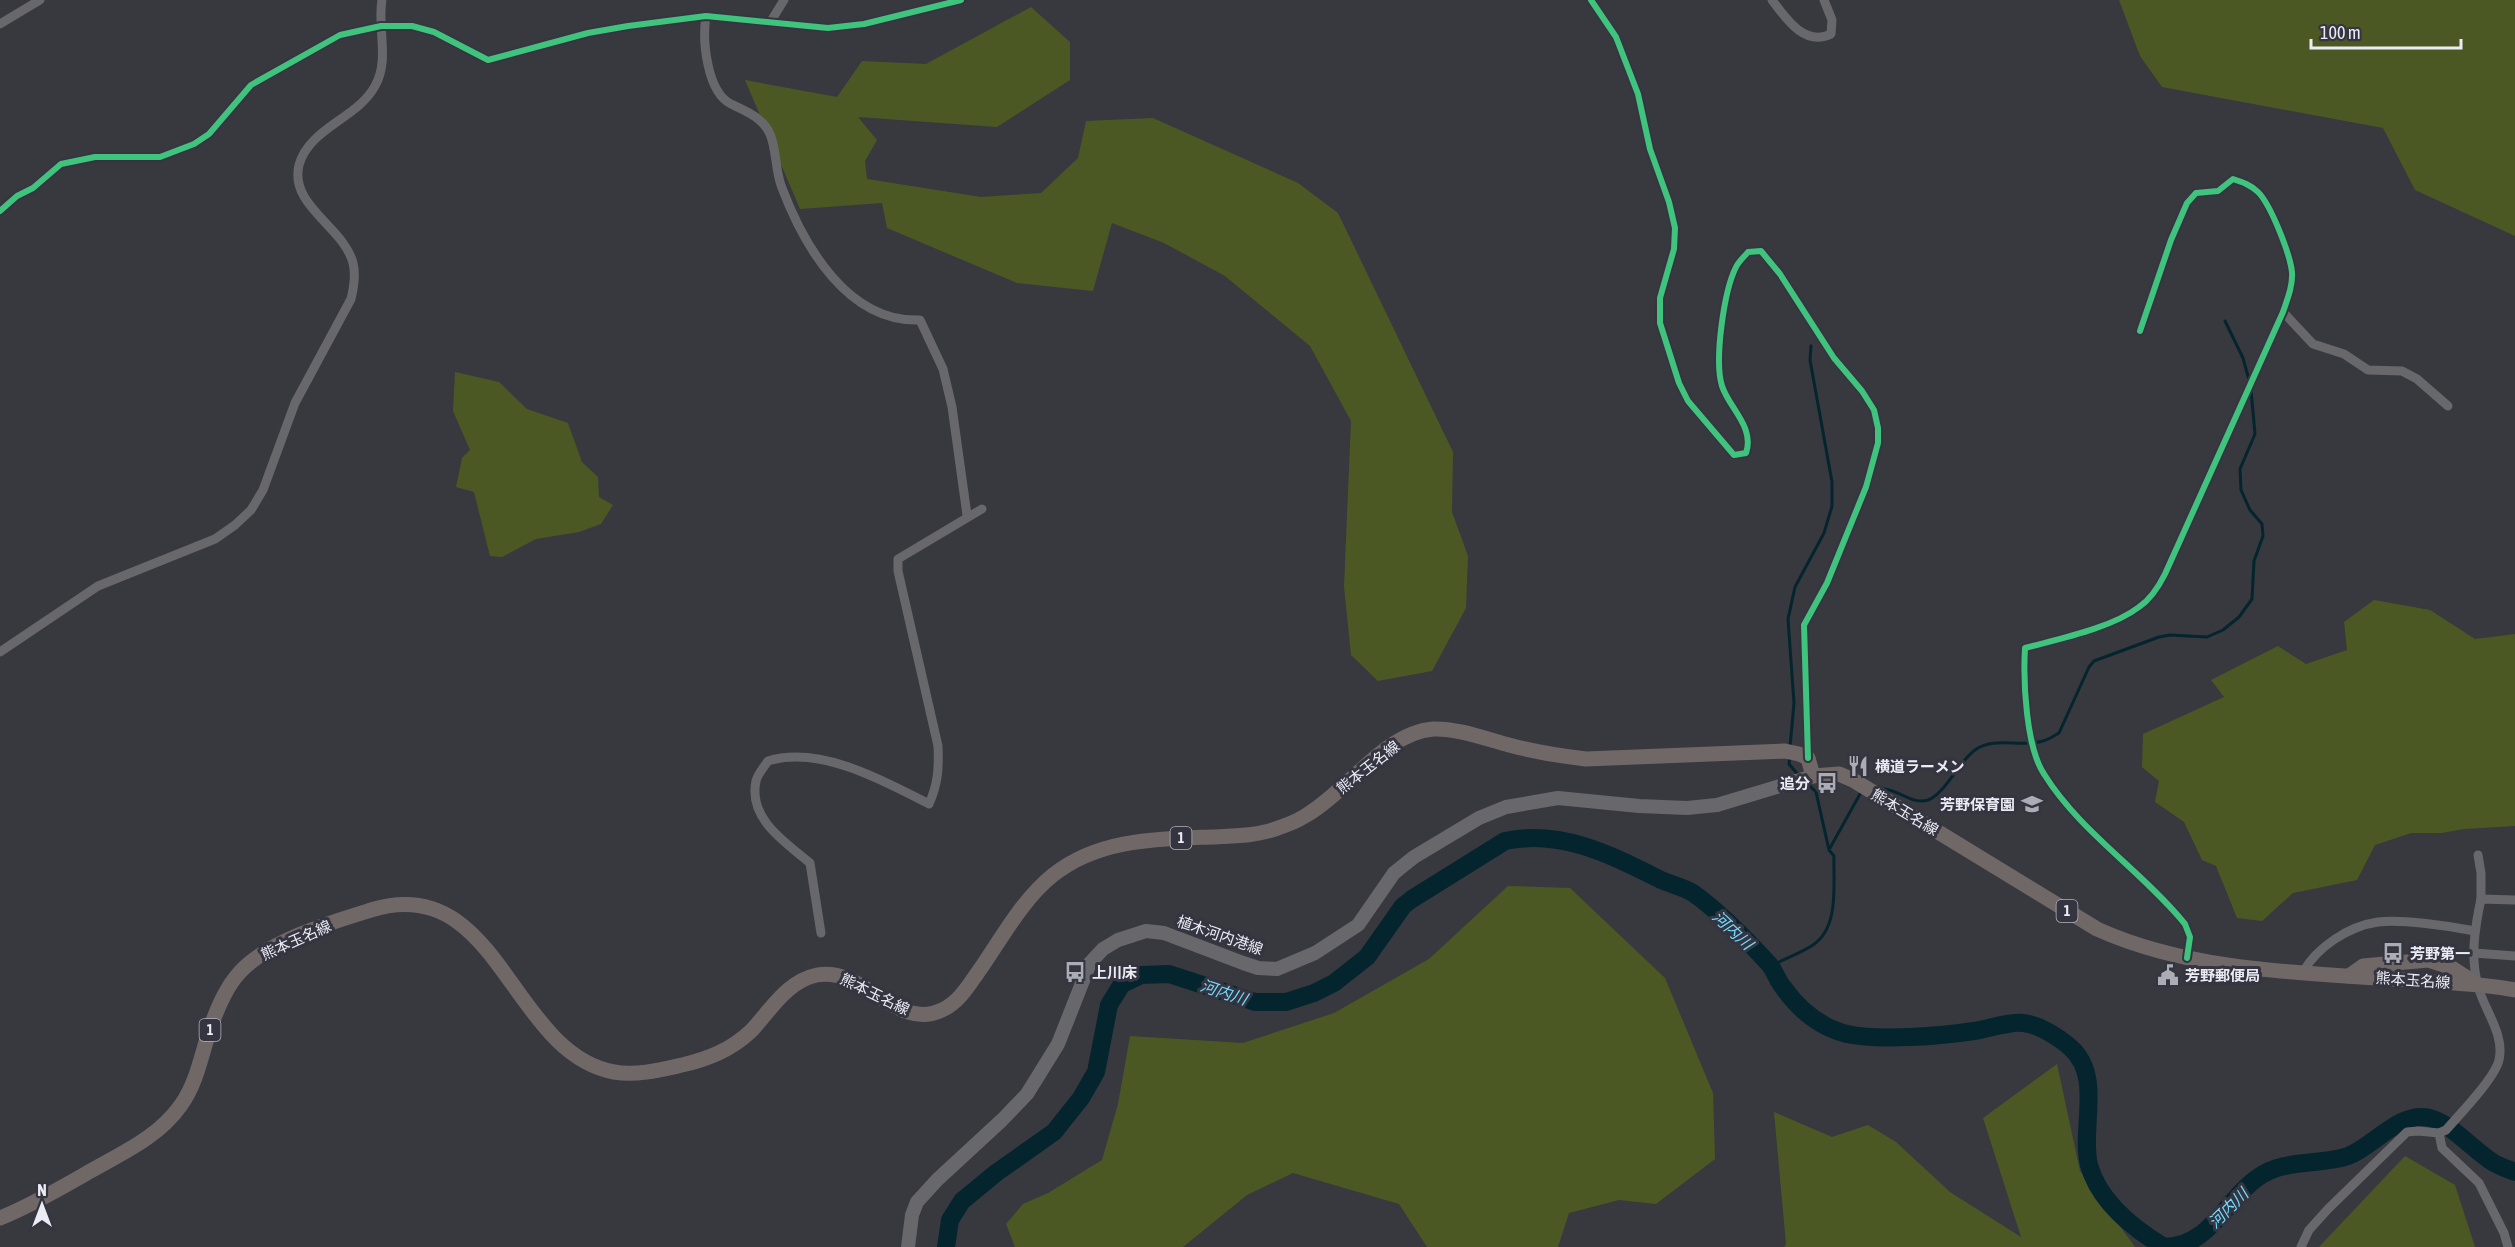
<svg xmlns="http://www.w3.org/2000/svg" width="2515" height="1247" viewBox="0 0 2515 1247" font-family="'Asap Condensed','Noto Sans JP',sans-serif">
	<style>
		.green { fill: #4c5824 }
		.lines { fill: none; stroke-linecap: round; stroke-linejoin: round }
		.stream { stroke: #05252e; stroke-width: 3 }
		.river { stroke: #05252e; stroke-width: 18 }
		.minor { stroke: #67676c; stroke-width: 9 }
		.secondary { stroke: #67676c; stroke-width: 14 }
		.primary { stroke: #706767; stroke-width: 15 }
		.cycleway-casing { stroke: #353542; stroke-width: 10 }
		.cycleway { stroke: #40c37c; stroke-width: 6 }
		.labels { text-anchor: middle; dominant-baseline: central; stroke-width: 6; stroke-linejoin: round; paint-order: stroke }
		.shield { fill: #353542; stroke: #b4b4bf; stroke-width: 1.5 }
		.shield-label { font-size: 14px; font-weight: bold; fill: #ebebf4 }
		.poi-label { font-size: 15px; font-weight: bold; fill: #ebebf4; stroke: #353542; text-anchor: start }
		.street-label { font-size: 15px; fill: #ebebf4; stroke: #353542 }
		.water-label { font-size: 16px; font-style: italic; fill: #70dcfd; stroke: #353542 }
	</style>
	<rect width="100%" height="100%" fill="#38383f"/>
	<g class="green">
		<path d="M2119 0H2515V236L2415 190 2383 128 2162 87 2140 56Z"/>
		<path d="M1031 7 1070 42V80L997 127 858 117 877 140 865 161 867 179 981 197 1041 193 1078 158 1086 121 1153 118 1298 183 1338 213 1453 452 1452 512 1468 556 1466 608 1432 671 1378 681 1351 655 1344 587 1351 421 1310 346 1225 276 1164 243 1112 223 1093 291 1017 283 887 228 882 203 800 209 745 80 837 97 862 61 926 64Z"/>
		<path d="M455 372 499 382 527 409 568 423 582 462 598 477 599 497 613 505 601 524 579 532 536 539 502 557 490 556 474 492 456 487 462 458 470 450 453 411Z"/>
		<path d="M2374 600 2430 610 2475 639 2515 634V826L2464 829 2442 833H2411L2375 845 2357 880 2293 893 2262 921 2237 918 2216 866 2202 860 2184 822 2155 802 2159 781 2142 767 2143 734 2224 697 2211 680 2278 646 2306 664 2347 650 2344 622Z"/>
		<path d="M1508 886 1570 888 1665 978 1713 1093 1715 1159 1656 1204 1619 1200 1569 1213 1558 1247H1427L1399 1204 1293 1173 1247 1195 1183 1247H1015L1006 1224 1023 1204 1048 1193 1102 1160 1118 1104 1130 1036 1243 1043 1334 1013 1429 959Z"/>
		<path d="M2057 1064 2080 1171 2135 1247H1784L1786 1244 1774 1112 1832 1137 1868 1125 1896 1142 1950 1192 2021 1237 1983 1118Z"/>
		<path d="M2405 1156 2455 1185 2475 1247H2319Z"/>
	</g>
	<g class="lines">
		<g class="stream">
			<path d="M2225 321 2243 358 2249 380"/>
			<path d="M1790 747 1794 703 1788 619 1795 587 1824 533 1832 506V482L1810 360 1811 346"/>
			<path d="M1790 757 1789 764 1799 776"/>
			<path d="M1884 789C1899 790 1913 805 1928 800 1945 794 1959 761 1975 750 1994 736 2021 748 2043 741 2048 740 2054 736 2059 733L2089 667 2094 661 2159 637 2170 635 2207 637 2223 630 2239 617 2252 599 2254 561 2263 536 2262 524 2250 510 2241 490 2240 469 2255 434 2251 390"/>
			<path d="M1830 848 1860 794"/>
			<path d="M1771 966C1784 959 1801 953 1813 945 1840 927 1833 883 1834 856L1829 850 1816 792 1806 782"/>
		</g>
		<path class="river" d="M946 1247 950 1220 962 1201 996 1173 1054 1132 1081 1098 1096 1072 1109 1005 1122 984 1141 975 1169 974 1255 1002H1286L1314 993 1334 983 1367 957 1403 906 1412 899 1505 841C1561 829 1611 855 1659 879 1669 884 1684 887 1693 893 1720 912 1746 939 1769 964 1775 971 1777 980 1783 987 1799 1010 1819 1027 1847 1034 1878 1041 1942 1036 1974 1031 1988 1029 2010 1021 2023 1023 2038 1024 2060 1038 2071 1048 2103 1077 2080 1128 2089 1165 2099 1201 2134 1229 2164 1247 2209 1247 2225 1201 2257 1178 2284 1158 2319 1166 2348 1156 2375 1146 2398 1111 2430 1118 2451 1123 2475 1152 2494 1163 2501 1167 2508 1169 2515 1172"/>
		<g class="minor">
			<path d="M1591 0 1616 37 1638 94 1650 149 1669 202 1675 228 1674 249 1660 298V323L1679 383 1688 401 1734 455 1746 453C1755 427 1729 408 1722 386 1714 360 1724 291 1736 267 1739 261 1744 257 1748 252L1761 251 1780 274 1834 358 1862 391 1874 410 1878 428V443L1866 487 1827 583 1804 625 1808 758"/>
			<path d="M1772 0C1786 19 1805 47 1831 34L1832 20 1824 0"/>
			<path d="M706 16C702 41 707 92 731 104 746 111 763 118 770 134 777 151 775 171 782 188 804 246 848 323 920 320L943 369 952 407 967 515"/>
			<path d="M771 21 784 0"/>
			<path d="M0 24 40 0"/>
			<path d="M0 211 17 196 33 188 61 164 95 157H160L194 144 209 134 251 85 340 35 381 26H412L434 32 488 60 588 33 628 26 706 16 828 28 864 24 961 0"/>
			<path d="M2283 312 2313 344 2344 354 2368 370 2402 371 2417 379 2448 406"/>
			<path d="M2140 331 2171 240 2187 203 2196 193 2218 191 2233 179C2242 182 2251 185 2258 192 2271 205 2290 254 2292 272 2293 286 2287 300 2283 312L2165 574C2159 586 2151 599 2139 607 2112 628 2058 639 2025 648 2023 681 2026 747 2044 774 2080 832 2142 871 2185 924L2190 937 2187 958"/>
			<path d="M0 652 98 586 215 539 235 525 251 510 263 490 295 403 351 299C354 287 356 275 353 263 344 227 289 206 299 165 309 128 358 118 375 86 390 60 377 28 382 0"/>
			<path d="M2478 855 2481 873V899"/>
			<path d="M821 933 810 863C785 842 748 819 756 781 757 775 764 767 768 761 820 745 884 781 929 804 938 784 939 768 938 746L898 571V559L982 509"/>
			<path d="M2474 953 2515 956"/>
			<path d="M2303 972C2317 947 2349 926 2378 922 2401 919 2450 926 2475 931"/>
			<path d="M2439 1133 2442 1148 2479 1183 2504 1233 2508 1247"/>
			<path d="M2301 1247 2309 1230 2328 1209 2407 1132 2418 1131 2439 1133 2446 1130C2459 1115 2495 1078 2499 1060 2505 1034 2484 1010 2478 986 2470 957 2475 927 2481 899L2515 900"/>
		</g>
		<path class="secondary" d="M908 1247 912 1215 917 1202 937 1180 1002 1120 1027 1094 1058 1044 1090 963 1103 949 1118 940 1146 931 1164 933 1243 963 1258 968 1277 969 1315 953 1358 925 1394 873 1414 857 1479 818 1506 807 1558 798 1639 806 1687 808 1717 805 1813 776"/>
		<g class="primary">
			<path d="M2349 976 2363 966 2428 960 2452 968 2475 983"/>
			<path d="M0 1218C30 1206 59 1189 87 1173 120 1154 158 1138 181 1105 198 1081 202 1051 212 1023 219 1005 227 986 240 972 268 941 332 922 371 910 499 870 510 1053 614 1072 636 1076 660 1070 682 1065 708 1059 731 1050 751 1031 770 1011 787 981 817 975 864 966 896 1032 942 1010 960 1002 970 983 981 968 1003 936 1023 899 1053 875 1098 839 1155 839 1211 837 1234 836 1257 836 1278 828 1287 825 1297 821 1305 816 1346 793 1384 733 1433 729 1457 728 1486 739 1509 745 1535 752 1560 756 1586 759L1785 751 1799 754 1808 758 1813 776 1839 774 1853 780 2097 929C2196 974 2316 973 2424 981 2454 983 2485 984 2515 990"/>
		</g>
		<defs>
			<g id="cycleway">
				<path d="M1591 0 1616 37 1638 94 1650 149 1669 202 1675 228 1674 249 1660 298V323L1679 383 1688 401 1734 455 1746 453C1755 427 1729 408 1722 386 1714 360 1724 291 1736 267 1739 261 1744 257 1748 252L1761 251 1780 274 1834 358 1862 391 1874 410 1878 428V443L1866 487 1827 583 1804 625 1808 758"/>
				<path d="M0 211 17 196 33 188 61 164 95 157H160L194 144 209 134 251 85 340 35 381 26H412L434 32 488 60 588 33 628 26 706 16 828 28 864 24 961 0"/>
				<path d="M2140 331 2171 240 2187 203 2196 193 2218 191 2233 179C2242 182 2251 185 2258 192 2271 205 2290 254 2292 272 2293 286 2287 300 2283 312L2165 574C2159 586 2151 599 2139 607 2112 628 2058 639 2025 648 2023 681 2026 747 2044 774 2080 832 2142 871 2185 924L2190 937 2187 958"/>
			</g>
		</defs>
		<use href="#cycleway" class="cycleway-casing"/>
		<use href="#cycleway" class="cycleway"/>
	</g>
	<defs>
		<symbol id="restaurant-bare" viewBox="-9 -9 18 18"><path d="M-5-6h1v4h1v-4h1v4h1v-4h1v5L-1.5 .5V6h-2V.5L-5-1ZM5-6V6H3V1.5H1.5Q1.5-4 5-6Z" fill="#acacb5" stroke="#353542" stroke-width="2.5" paint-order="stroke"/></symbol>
		<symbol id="bus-bare" viewBox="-9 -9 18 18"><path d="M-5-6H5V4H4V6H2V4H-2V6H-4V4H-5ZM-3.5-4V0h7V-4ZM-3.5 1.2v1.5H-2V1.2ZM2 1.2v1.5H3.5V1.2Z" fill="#acacb5" stroke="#353542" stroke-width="2.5" paint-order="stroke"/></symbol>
		<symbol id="school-bare" viewBox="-9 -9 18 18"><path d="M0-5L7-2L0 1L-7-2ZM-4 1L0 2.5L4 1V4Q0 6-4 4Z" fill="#acacb5" stroke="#353542" stroke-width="2.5" paint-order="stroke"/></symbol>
		<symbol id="civic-bare" viewBox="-9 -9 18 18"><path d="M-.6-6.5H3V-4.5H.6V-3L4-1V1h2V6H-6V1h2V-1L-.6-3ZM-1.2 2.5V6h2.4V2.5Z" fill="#acacb5" stroke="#353542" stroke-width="2.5" paint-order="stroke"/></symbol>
	</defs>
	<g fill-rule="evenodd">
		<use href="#restaurant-bare" x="1843" y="751" width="30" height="30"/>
		<use href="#bus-bare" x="1812" y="768" width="30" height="30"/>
		<use href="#school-bare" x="2017" y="789" width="30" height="30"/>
		<use href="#bus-bare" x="2378" y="938" width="30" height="30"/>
		<use href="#bus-bare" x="1060" y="957" width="30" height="30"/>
		<use href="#civic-bare" x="2153" y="960" width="30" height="30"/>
	</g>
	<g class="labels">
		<g class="shield">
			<rect x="1170.5" y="827" width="21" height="22" rx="4.5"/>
			<rect x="2056.5" y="900" width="21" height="22" rx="4.5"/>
			<rect x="199.5" y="1019" width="21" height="22" rx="4.5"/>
		</g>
		<g class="shield-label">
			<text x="1181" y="838">1</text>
			<text x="2067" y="911">1</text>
			<text x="210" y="1030">1</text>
		</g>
		<g class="poi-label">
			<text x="1875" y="766">横道ラーメン</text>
			<text x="1810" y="783" text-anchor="end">追分</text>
			<text x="2015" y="804" text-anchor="end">芳野保育園</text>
			<text x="2410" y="953">芳野第一</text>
			<text x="1092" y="972">上川床</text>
			<text x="2185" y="975">芳野郵便局</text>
		</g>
		<g class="street-label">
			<text transform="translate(1368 767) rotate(-38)">熊本玉名線</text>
			<text transform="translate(1905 812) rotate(31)">熊本玉名線</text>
			<text transform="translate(1220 935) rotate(19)">植木河内港線</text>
			<text transform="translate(296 940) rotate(-24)">熊本玉名線</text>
			<text transform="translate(2413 980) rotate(4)">熊本玉名線</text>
			<text transform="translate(875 994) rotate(26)">熊本玉名線</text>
		</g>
		<g class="water-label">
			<text transform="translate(1733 930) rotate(43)">河内川</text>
			<text transform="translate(1224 992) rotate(18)">河内川</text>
			<text transform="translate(2228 1208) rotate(-45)">河内川</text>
		</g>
	</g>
	<g transform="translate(42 1205)" stroke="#353542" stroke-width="4.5" paint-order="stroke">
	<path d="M0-4.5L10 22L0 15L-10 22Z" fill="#ebebf4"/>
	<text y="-9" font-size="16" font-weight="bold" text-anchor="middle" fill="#ebebf4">N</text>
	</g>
	<path d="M2311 39v9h150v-9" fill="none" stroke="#ebebf4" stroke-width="3"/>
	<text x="2320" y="39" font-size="18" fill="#ebebf4" stroke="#353542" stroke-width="4.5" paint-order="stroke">100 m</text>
</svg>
